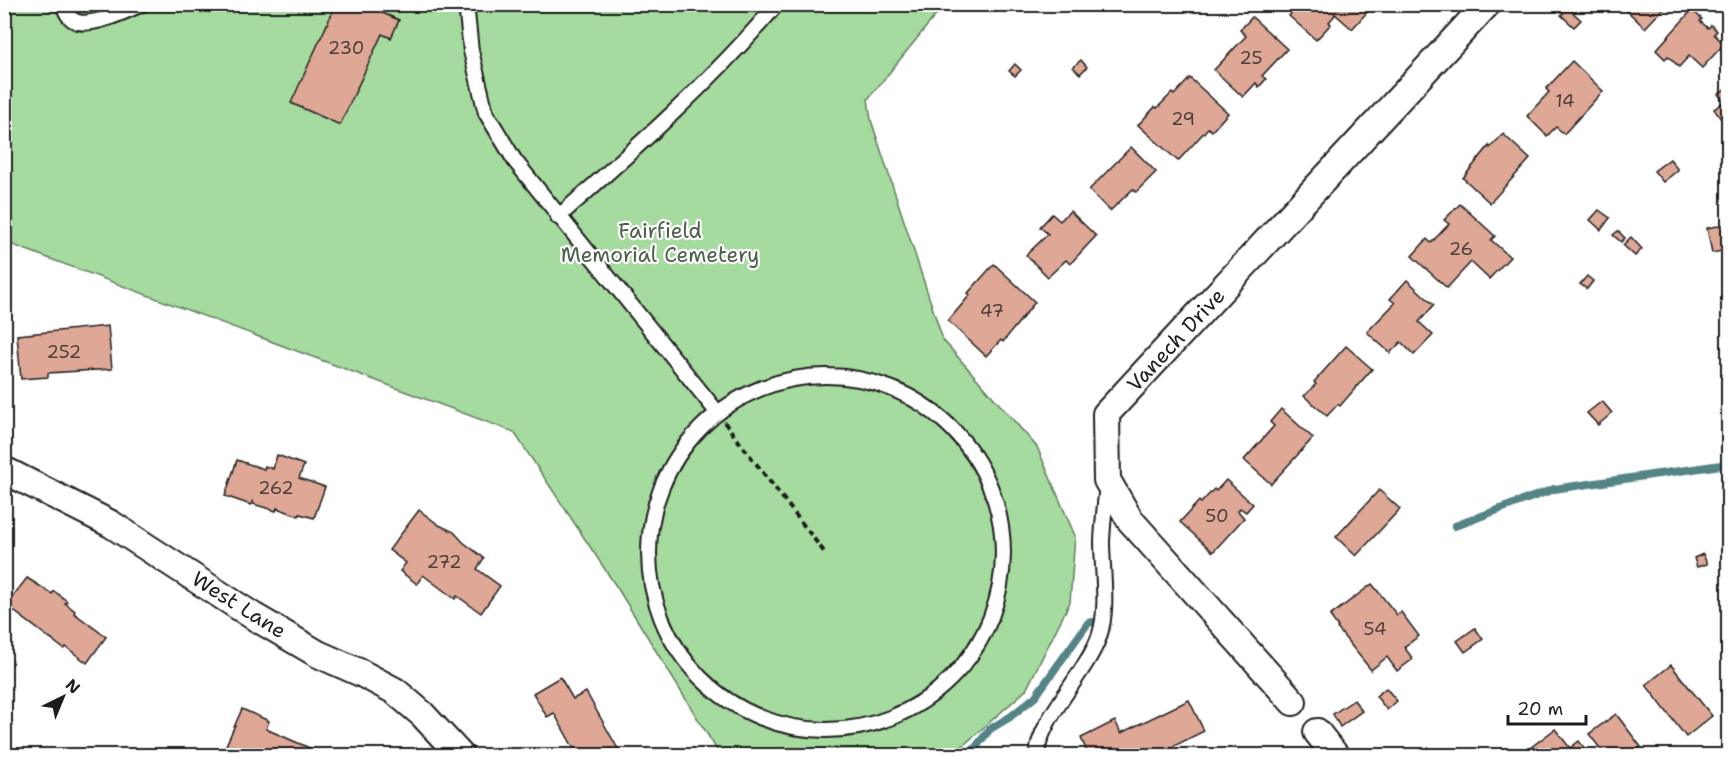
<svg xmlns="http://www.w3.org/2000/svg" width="1733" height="760" viewBox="0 0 1733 760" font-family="'Shantell Sans',sans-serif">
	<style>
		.green { fill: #a5db9e; stroke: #607c5d; stroke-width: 1.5 }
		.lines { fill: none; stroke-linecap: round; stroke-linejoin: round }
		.stream { stroke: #548487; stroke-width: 8 }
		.building { fill: #dea796; stroke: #1c1c1c; stroke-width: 1.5 }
		.service-casing { stroke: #1c1c1c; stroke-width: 18 }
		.minor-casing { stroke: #1c1c1c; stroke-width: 30 }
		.path { stroke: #1c1c1c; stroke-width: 4; stroke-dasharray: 6 4.5; stroke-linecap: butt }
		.service { stroke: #fff; stroke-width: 14 }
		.minor { stroke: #fff; stroke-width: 26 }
		.labels { text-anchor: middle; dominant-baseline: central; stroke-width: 4.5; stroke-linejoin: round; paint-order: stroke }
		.number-label { font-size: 18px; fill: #4c3f3a }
		.park-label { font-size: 21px; fill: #4c5f4a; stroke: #fff }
		.street-label { font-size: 21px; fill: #1c1c1c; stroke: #fff }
	</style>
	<rect width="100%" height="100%" fill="#fff"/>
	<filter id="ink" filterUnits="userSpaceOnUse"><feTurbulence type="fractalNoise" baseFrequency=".0167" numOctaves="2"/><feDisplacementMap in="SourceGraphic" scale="12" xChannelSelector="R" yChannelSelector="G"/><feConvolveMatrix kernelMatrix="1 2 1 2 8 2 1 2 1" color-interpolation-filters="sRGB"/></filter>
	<g filter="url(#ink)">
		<path class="green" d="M4 5H944L868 99 871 120 943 340 1037 447 1075 536 1070 602 1026 690 958 750 931 755H720L618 589 514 432 5 242Z"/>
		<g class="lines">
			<g class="stream">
				<path d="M1455 526 1554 489 1728 464"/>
				<path d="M969 756 990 729 1010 717 1035 697 1088 623 1092 622"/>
			</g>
		</g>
		<g class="building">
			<path d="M325 4H382L380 12 399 20 391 38 382 34 340 125 291 103 333 11 324 6Z"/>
			<path d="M1284 4H1366L1370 9 1352 29 1334 13 1335 15 1329 22 1331 24 1316 40 1289 16 1292 12Z"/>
			<path d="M1620 4H1667V5L1645 28Z"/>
			<path d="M1568 8 1581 20 1574 27 1561 15Z"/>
			<path d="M1692 10 1702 19 1700 21 1708 28 1711 25 1717 31 1714 34 1724 44 1702 68 1689 56 1679 67 1668 56 1665 59 1656 50Z"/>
			<path d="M1252 17 1287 49 1262 76 1266 79 1259 87 1256 83 1243 97 1214 70 1246 36 1240 30Z"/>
			<path d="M1081 60 1087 67 1080 74 1073 67Z"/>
			<path d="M1572 61 1603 91 1564 134 1556 127 1547 136 1527 116 1549 92 1546 89Z"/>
			<path d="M1015 64 1021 70 1015 76 1009 71Z"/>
			<path d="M1190 78 1228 113 1212 131 1208 128 1178 161 1138 125 1155 107 1157 108 1172 93 1174 95Z"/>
			<path d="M1728 87V129L1714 109 1724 102 1718 94Z"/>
			<path d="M1503 134 1530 159 1490 203 1463 178 1489 146 1490 148Z"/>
			<path d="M1131 147 1156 172 1136 192 1133 189 1110 211 1089 190Z"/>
			<path d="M1670 159 1678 170 1663 182 1654 171Z"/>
			<path d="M1460 204 1495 236 1491 240 1510 257 1489 279 1471 262 1447 288 1412 256 1427 239 1431 243 1449 224 1444 220Z"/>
			<path d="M1599 210 1610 218 1601 230 1590 220Z"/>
			<path d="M1070 211 1096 236 1070 264 1066 260 1048 277 1026 255 1048 234 1040 227 1052 214 1060 221Z"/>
			<path d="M1728 224V250L1712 253 1707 228Z"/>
			<path d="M1618 231 1625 238 1621 242 1613 235Z"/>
			<path d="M1631 237 1642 249 1635 256 1623 245Z"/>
			<path d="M994 264 1035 302 1003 342 1001 340 986 356 948 321 970 295 968 293Z"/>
			<path d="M1587 276 1593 281 1587 289 1580 284Z"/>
			<path d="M1407 280 1434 305 1419 322 1433 335 1414 355 1401 342 1390 353 1367 332 1395 303 1390 299Z"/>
			<path d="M1728 298V316H1726L1724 299Z"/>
			<path d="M108 326 112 369 48 373V377L21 379 17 335Z"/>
			<path d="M1346 346 1372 369 1340 406 1338 404 1327 416 1304 396 1316 384 1314 382Z"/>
			<path d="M1602 401 1612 413 1598 425 1587 413Z"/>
			<path d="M1281 409 1313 438 1271 484 1244 460 1274 426 1270 422Z"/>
			<path d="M277 455 304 465 299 478 325 487 314 518 300 514 299 516 277 508 276 511 253 504V500L251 505 225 496 237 460 264 469 265 466 273 469Z"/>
			<path d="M1226 480 1253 504 1246 512 1240 508 1238 511 1244 518 1213 552 1180 522 1199 501 1201 503 1214 489 1216 491Z"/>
			<path d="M1379 490 1400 509 1356 556 1336 537Z"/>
			<path d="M419 510 439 525 454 532 463 542 484 558 477 569 500 586 481 613 457 596 455 599 423 575 417 584 400 571 406 563 389 550Z"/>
			<path d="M1703 554 1707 564 1697 567 1694 558Z"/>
			<path d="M27 578 52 594 54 591 67 601 65 603 75 611 74 613 106 637 87 663 66 647 64 649 6 605Z"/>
			<path d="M1372 584 1397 615 1401 612 1419 636 1404 647 1413 659 1397 671 1387 657 1371 670 1337 628 1338 627 1330 616Z"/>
			<path d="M1475 628 1483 639 1465 652 1457 641Z"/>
			<path d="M1671 665 1712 716 1686 737 1646 685Z"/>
			<path d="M560 677 573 699 586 692 622 756H578L554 713 547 717 533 693Z"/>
			<path d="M1386 688 1397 701 1387 710 1376 696Z"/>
			<path d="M1189 700 1204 731 1170 748 1174 756H1089L1081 738 1115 721 1121 733Z"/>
			<path d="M1354 700 1362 711 1340 727 1333 714Z"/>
			<path d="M242 709 269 721 266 729 328 756H237L224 750Z"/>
			<path d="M1616 714 1641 747 1630 756H1606L1589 734Z"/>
			<path d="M1555 729 1570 748 1579 741 1590 756H1529L1526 751Z"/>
		</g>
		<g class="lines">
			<defs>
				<g id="service">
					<path d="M63 4C66 12 69 20 78 22 95 26 126 11 142 4"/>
					<path d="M466 4 471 51 486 113 515 161 713 407"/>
					<path d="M558 217C635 149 711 82 777 4"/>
					<circle cx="826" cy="553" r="177"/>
					<path d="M1037 756C1038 720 1086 674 1099 637 1109 608 1102 572 1102 541 1103 522 1105 503 1107 485"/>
				</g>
				<g id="minor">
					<path d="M4 470 111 524 253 616 318 654 361 673 395 691 422 714 461 756"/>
					<path d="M1293 702 1130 520 1107 480 1106 414 1487 4"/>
					<path d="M1317 732 1336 756"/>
				</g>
			</defs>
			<use href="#service" class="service-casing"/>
			<use href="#minor" class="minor-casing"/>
			<path class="path" d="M724 422 825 553"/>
			<use href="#service" class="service"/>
			<use href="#minor" class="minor"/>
		</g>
	</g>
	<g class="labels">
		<g class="number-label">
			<text x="346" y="48">230</text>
			<text x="1251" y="58">25</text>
			<text x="1565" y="101">14</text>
			<text x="1183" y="119">29</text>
			<text x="1461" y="249">26</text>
			<text x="992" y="311">47</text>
			<text x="64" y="352">252</text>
			<text x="276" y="488">262</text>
			<text x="1217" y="516">50</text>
			<text x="444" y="562">272</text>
			<text x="1375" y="629">54</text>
		</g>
		<g class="park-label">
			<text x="660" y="231">Fairfield<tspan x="660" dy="24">Memorial Cemetery</tspan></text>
		</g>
		<g class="street-label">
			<text transform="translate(1176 340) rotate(-47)">Vanech Drive</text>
			<text transform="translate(239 605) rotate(32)">West Lane</text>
		</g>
	</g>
	<rect width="1733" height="760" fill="none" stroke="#fff" stroke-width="24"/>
	<rect x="12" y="12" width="1709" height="736" fill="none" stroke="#1c1c1c" stroke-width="2" filter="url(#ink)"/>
	<g transform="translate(63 697) rotate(43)" stroke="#ffffff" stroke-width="4.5" paint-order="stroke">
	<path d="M0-4.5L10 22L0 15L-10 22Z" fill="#1c1c1c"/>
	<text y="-9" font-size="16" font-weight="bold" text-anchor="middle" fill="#1c1c1c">N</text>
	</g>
	<path d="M1508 715v9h78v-9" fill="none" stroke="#1c1c1c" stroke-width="3"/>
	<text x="1517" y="715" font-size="18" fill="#1c1c1c" stroke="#ffffff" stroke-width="4.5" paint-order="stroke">20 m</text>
</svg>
